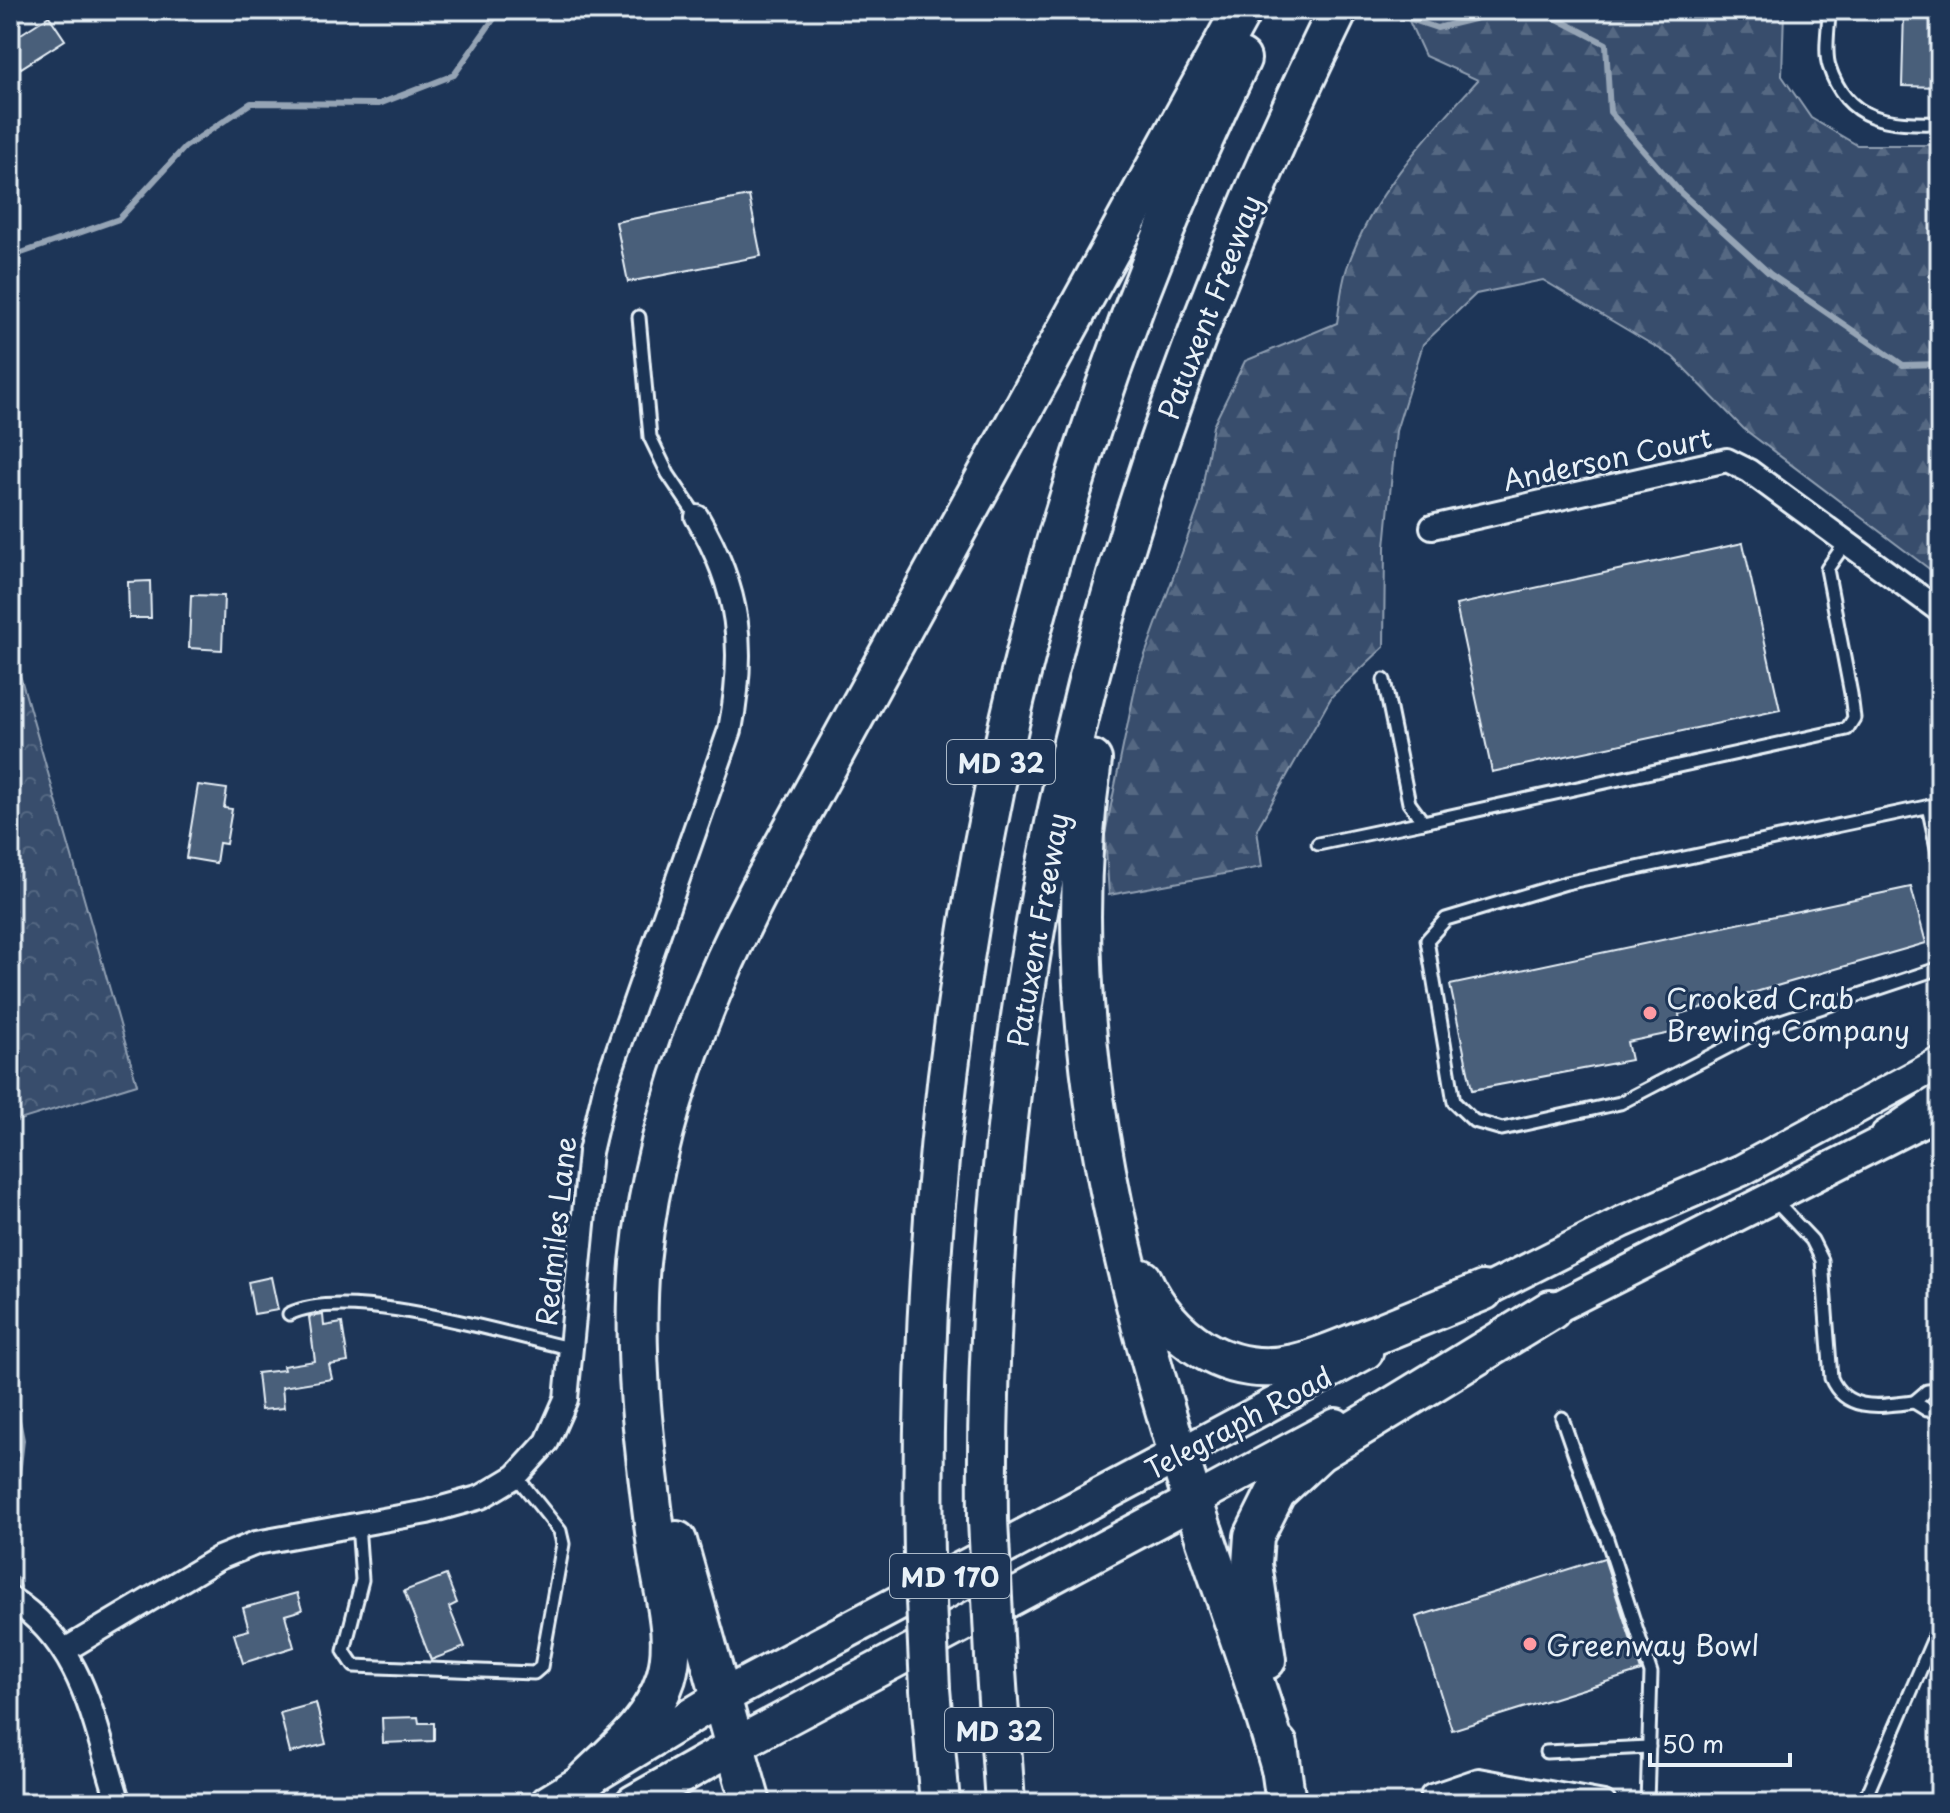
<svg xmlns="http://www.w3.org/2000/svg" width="1950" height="1813" viewBox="0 0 1950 1813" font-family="'Playpen Sans',sans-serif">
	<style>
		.forest { fill: url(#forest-firs); stroke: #909fb2; stroke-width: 2 }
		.park { fill: url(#park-crowns); stroke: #909fb2; stroke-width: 2 }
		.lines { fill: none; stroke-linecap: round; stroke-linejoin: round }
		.stream { stroke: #95a4b5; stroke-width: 6 }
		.building { fill: #495e7a; stroke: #e8f1f8; stroke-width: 2 }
		.service-casing { stroke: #e8f1f8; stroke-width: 17 }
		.minor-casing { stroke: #e8f1f8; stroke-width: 28 }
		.secondary-casing { stroke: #e8f1f8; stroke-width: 36 }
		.primary-casing { stroke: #e8f1f8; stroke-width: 40 }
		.motorway-casing { stroke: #e8f1f8; stroke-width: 44 }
		.service { stroke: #1d3557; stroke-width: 11 }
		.minor { stroke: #1d3557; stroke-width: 22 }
		.secondary { stroke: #1d3557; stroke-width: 30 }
		.primary { stroke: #1d3557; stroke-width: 34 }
		.motorway { stroke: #1d3557; stroke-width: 38 }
		.motorway-bridge-casing { stroke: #e8f1f8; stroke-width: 44; stroke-linecap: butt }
		.motorway-bridge { stroke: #1d3557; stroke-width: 38 }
		.poi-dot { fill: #ff9aa2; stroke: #1d3557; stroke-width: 3 }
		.labels { text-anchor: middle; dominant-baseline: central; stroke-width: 6; stroke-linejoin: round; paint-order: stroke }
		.shield { fill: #1d3557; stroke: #abb9c8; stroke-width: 2 }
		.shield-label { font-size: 26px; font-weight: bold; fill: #e8f1f8 }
		.street-label { font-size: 28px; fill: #e8f1f8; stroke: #1d3557 }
		.poi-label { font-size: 28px; fill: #e8f1f8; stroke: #1d3557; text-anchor: start }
	</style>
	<defs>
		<pattern id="forest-firs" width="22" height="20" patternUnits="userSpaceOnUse" patternTransform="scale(2)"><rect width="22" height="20" fill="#374d6c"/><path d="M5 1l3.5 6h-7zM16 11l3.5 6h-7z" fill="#546782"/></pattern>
		<pattern id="park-crowns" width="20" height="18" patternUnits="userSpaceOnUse" patternTransform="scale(2)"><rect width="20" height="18" fill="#374d6c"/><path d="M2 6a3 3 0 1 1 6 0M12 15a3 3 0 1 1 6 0" fill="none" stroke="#546782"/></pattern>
	</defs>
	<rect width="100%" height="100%" fill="#1d3557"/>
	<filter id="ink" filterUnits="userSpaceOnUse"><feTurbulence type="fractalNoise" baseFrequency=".0125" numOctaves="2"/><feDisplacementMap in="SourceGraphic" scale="16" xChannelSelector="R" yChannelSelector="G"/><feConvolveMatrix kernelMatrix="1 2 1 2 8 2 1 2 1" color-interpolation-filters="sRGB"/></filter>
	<g filter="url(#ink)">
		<path class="forest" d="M1404 10H1784L1782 76 1811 118 1857 145H1940V577L1744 429 1673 357 1543 280 1476 294 1423 344 1396 431 1385 547 1384 647 1332 696 1257 829 1262 867 1109 895 1105 834 1138 674 1199 506 1213 426 1245 361 1337 323C1340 305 1341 285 1347 268 1372 194 1427 136 1478 80L1425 56Z"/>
		<path class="park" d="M10 640 137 1084 10 1123Z"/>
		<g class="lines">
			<g class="stream">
				<path d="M1383 10 1437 28 1510 10"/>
				<path d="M1540 10 1606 44 1610 112 1680 192 1770 274 1903 365 1940 364"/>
				<path d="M10 257 119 219 185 147 251 103 379 104 454 75 500 10"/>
				<path d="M10 1379 22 1440 10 1545"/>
				<path d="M10 1568 19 1587"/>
				<path d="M10 1634 15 1620"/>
			</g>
		</g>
		<g class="building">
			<path d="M1904 10H1940V87L1902 86Z"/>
			<path d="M49 16 65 40 21 68 10 51V41Z"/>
			<path d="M749 196 761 256 628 282 616 222Z"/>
			<path d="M1743 543 1780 710 1492 772 1456 605Z"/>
			<path d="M150 581 151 618H129L128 582Z"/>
			<path d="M191 595 224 596 222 650 189 648Z"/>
			<path d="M198 785 227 789 224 808 232 809 226 844 219 843 216 863 186 858Z"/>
			<path d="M1911 887 1926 943 1679 1014 1681 1031 1627 1042 1631 1060 1472 1090 1450 985Z"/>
			<path d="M271 1277 278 1310 254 1314 248 1282Z"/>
			<path d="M323 1315 324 1326 342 1323 348 1362 329 1365 332 1379 282 1387 284 1408 261 1410 257 1373 284 1370 283 1366 315 1361 309 1317Z"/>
			<path d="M1604 1558 1641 1671 1452 1730 1416 1617Z"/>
			<path d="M446 1575 457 1603 449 1607 465 1647 431 1660 404 1591Z"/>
			<path d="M297 1593 302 1610 285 1615 294 1647 243 1663 234 1634 249 1630 243 1608Z"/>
			<path d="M316 1703 326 1744 290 1753 280 1713Z"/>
			<path d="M418 1717 419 1723H434V1741L383 1743 382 1718Z"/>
		</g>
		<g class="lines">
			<defs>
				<g id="service">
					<path d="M1829 10C1829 27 1824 51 1829 66 1847 123 1889 124 1940 123"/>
					<path d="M639 317 650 437 668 474 697 517"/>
					<path d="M1384 680 1409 803 1423 822 1847 729 1854 718 1851 694 1827 569 1846 542"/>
					<path d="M1940 804 1566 883 1446 919 1427 940 1454 1102 1474 1121 1502 1129 1620 1103 1772 1024 1940 968"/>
					<path d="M1928 806 1940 862"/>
					<path d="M1318 844 1423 822"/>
					<path d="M1879 1129 1940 1088"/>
					<path d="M1774 1200 1812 1240 1822 1260 1831 1378C1846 1413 1881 1406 1914 1402"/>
					<path d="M289 1314C350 1285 504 1334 573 1349"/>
					<path d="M1940 1390 1927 1391 1914 1402 1927 1410 1940 1409"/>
					<path d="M1562 1418 1596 1516 1606 1536 1651 1673 1647 1803"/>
					<path d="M358 1524 362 1580 344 1651 354 1666 534 1673 541 1667 563 1544 560 1531 516 1476"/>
					<path d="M1546 1752 1649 1747"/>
					<path d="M1863 1803 1940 1624"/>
				</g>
				<g id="minor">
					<path d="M1432 527 1727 460 1749 471 1940 611"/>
					<path d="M10 1598C86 1647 93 1724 119 1803"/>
					<path d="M65 1650 219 1558 256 1543 427 1512 481 1497 516 1476 547 1442 566 1399 590 1152 606 1084 730 730C746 648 740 590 697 517"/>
					<path d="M1432 1796 1479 1780 1604 1803"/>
				</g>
				<g id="secondary">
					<path d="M1463 1302 1622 1222 1742 1170 1940 1063"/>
					<path d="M1534 1319 1940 1112"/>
					<path d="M1179 1454 1367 1353"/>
					<path d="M1193 1501 1336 1424"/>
				</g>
				<g id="primary">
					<path d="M548 1803 722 1697 1179 1454"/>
					<path d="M633 1803 734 1746 1193 1501"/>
				</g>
				<g id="motorway">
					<path d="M1092 760C1055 1015 1116 1257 1192 1498 1221 1589 1256 1677 1281 1769"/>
					<path d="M1142 1279C1169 1338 1226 1379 1294 1364 1322 1358 1348 1345 1375 1335 1411 1320 1447 1306 1483 1291"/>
					<path d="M988 1520C982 986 1103 487 1338 10"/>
					<path d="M677 1541 751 1803"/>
					<path d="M924 1555C915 1041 1016 524 1241 59"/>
					<path d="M995 1656 1005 1803"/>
					<path d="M1266 1660 1252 1564 1254 1536 1276 1492 1319 1452 1551 1310"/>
					<path d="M930 1689 940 1803"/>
					<path d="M1278 1745 1286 1803"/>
					<path d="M585 1781C616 1751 652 1722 666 1678 679 1634 662 1590 657 1547 645 1453 632 1357 640 1263 653 1129 700 1003 762 885L1242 10"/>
				</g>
			</defs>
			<use href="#service" class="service-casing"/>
			<use href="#minor" class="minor-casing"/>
			<use href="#secondary" class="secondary-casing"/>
			<use href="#primary" class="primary-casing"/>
			<use href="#motorway" class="motorway-casing"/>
			<use href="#service" class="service"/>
			<use href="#minor" class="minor"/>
			<use href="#secondary" class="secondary"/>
			<use href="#primary" class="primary"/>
			<use href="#motorway" class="motorway"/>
			<defs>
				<g id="motorway-bridge">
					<path d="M988 1520 995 1656"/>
					<path d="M924 1555 930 1689"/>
				</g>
			</defs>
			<use href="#motorway-bridge" class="motorway-bridge-casing"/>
			<use href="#motorway-bridge" class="motorway-bridge"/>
		</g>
	</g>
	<g class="poi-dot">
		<circle cx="1650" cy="1013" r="8"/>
		<circle cx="1530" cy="1644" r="8"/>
	</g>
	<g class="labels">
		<g class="shield">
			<rect x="947" y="740" width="108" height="44" rx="6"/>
			<rect x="890" y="1554" width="120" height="44" rx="6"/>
			<rect x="945" y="1708" width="108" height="44" rx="6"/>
		</g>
		<g class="shield-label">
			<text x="1001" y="762">MD 32</text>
			<text x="950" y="1576">MD 170</text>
			<text x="999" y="1730">MD 32</text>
		</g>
		<g class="street-label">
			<text transform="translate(1209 307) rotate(-69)">Patuxent Freeway</text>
			<text transform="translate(1607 458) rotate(-12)">Anderson Court</text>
			<text transform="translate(1037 930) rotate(-80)">Patuxent Freeway</text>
			<text transform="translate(555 1231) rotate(-84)">Redmiles Lane</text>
			<text transform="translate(1238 1422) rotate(-28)">Telegraph Road</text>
		</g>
		<g class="poi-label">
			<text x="1666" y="997">Crooked Crab<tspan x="1666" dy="32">Brewing Company</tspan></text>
			<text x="1546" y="1644">Greenway Bowl</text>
		</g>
	</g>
	<rect width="1950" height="1813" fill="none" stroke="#1d3557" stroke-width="40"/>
	<rect x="20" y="20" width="1910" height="1773" fill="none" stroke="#e8f1f8" stroke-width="3" filter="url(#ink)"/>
	<path d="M1650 1753v12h140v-12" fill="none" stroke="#e8f1f8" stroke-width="4"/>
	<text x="1662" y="1753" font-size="24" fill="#e8f1f8" stroke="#1d3557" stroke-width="6" paint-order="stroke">50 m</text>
</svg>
